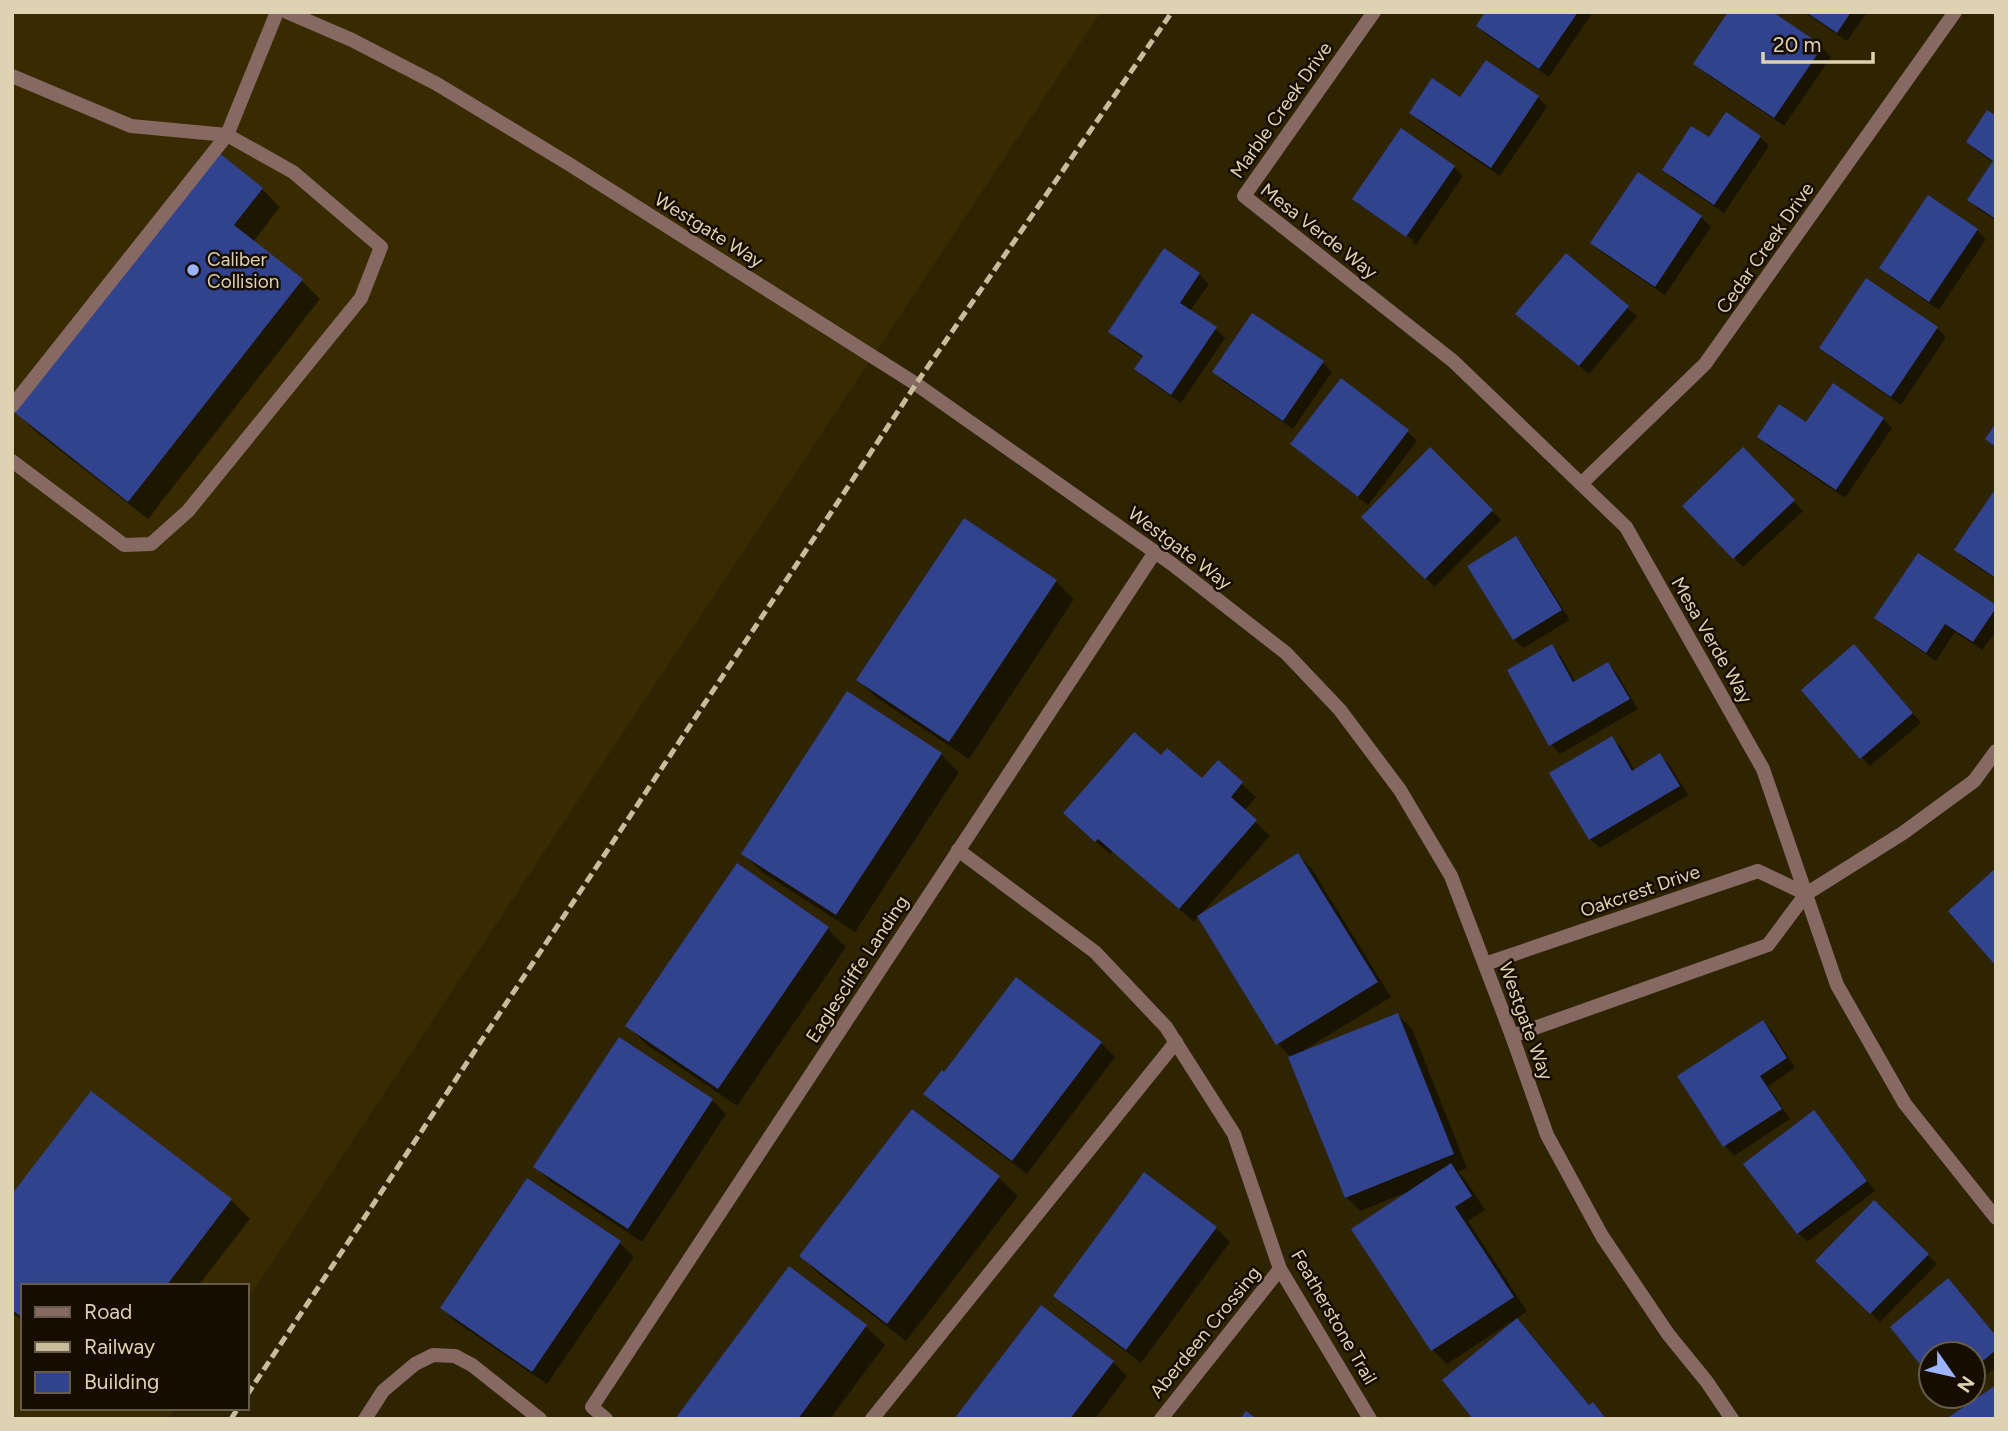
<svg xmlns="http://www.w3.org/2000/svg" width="2008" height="1431" viewBox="0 0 2008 1431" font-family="Figtree,sans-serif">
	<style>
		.built { fill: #382b02 }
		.shadow { fill: #0007 }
		.building { fill: #31428f }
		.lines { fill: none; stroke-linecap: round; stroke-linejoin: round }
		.service { stroke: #876963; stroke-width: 14 }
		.minor { stroke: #876963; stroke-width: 14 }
		.tertiary { stroke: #876963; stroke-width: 14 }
		.rail { stroke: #c7bc9c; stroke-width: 5; stroke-dasharray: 10 5; stroke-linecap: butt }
		.poi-dot { fill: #9db4fd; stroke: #160d00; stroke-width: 2.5 }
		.labels { text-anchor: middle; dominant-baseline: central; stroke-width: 5; stroke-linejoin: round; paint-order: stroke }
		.street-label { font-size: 19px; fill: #ddd2b2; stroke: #160d00 }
		.poi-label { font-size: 19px; fill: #ddd2b2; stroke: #160d00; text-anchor: start }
	</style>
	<rect width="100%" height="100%" fill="#2f2402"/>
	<path class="built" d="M12 12H1101L247 1300V1286H23V1408H175L168 1419H12Z"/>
	<g class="shadow">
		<path d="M1487 12H1593L1549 77 1487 35 1478 26Z"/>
		<path d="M1804 12H1867L1847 41Z"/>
		<path d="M1822 48 1831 57 1784 126 1705 73 1696 63Z"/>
		<path d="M1538 97 1547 107 1500 176 1420 122 1411 112 1461 100Z"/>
		<path d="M1996 118V220L1978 209 1969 199 1994 163 1977 151 1968 142Z"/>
		<path d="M1760 137 1769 146 1724 213 1673 179 1664 170Z"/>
		<path d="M1454 167 1463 176 1416 245 1412 243 1414 241 1362 204V207L1354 199Z"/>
		<path d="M1638 175 1701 217 1711 227 1665 295 1601 252 1592 243Z"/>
		<path d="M262 189 280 207 253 242 302 281 320 299 148 519 35 431 16 412Z"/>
		<path d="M1977 230 1986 239 1939 310 1891 277 1881 268Z"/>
		<path d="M1165 251 1199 274 1209 284 1190 311 1216 329 1225 338 1181 403 1145 378 1136 369 1144 358 1119 341 1110 332Z"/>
		<path d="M1566 256 1637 316 1589 374 1527 323Z"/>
		<path d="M1937 328 1946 337 1901 405 1831 357 1822 348Z"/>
		<path d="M1322 362 1332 372 1293 429 1223 381 1214 372Z"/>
		<path d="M1341 380 1408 432 1417 441 1368 505 1301 453 1292 444Z"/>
		<path d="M1883 419 1892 428 1845 498 1768 446 1759 437 1807 425Z"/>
		<path d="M1743 449 1803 511 1743 567 1684 506Z"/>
		<path d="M1430 450 1501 520 1435 587 1364 517Z"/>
		<path d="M1996 491V579L1965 559 1956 550Z"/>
		<path d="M1515 538 1524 547 1570 620 1523 648 1514 639Z"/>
		<path d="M1056 581 1074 599 969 759 877 698 858 680Z"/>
		<path d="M1996 607V631L1982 650 1955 632 1936 661 1886 627 1877 618Z"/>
		<path d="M1552 647 1561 656 1576 683 1608 664 1617 674 1638 709 1560 754 1551 744Z"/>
		<path d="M1864 656 1921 723 1870 766 1861 757Z"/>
		<path d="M1611 738 1621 747 1635 771 1660 755 1669 764 1688 795 1600 848 1590 839Z"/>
		<path d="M941 754 959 772 855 932 762 872 743 854Z"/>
		<path d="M1162 758 1202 781 1218 763 1256 797 1244 811 1270 836 1201 914 1298 855 1312 869 1391 997 1304 1050 1305 1052 1398 1015 1412 1029 1467 1168 1457 1172 1465 1179 1485 1210 1468 1221 1527 1311 1516 1319 1531 1334 1590 1406 1592 1405 1607 1419H1475L1512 1324 1511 1322 1447 1364 1433 1350 1353 1229 1405 1195V1193L1360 1211 1346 1197 1290 1056 1278 1044 1199 916 1194 922 1113 851 1110 854 1079 827Z"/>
		<path d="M737 866 828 929 846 947 737 1106 646 1044 627 1025Z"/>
		<path d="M1763 1022 1772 1031 1795 1068 1768 1086 1790 1119 1734 1156 1725 1146 1679 1076Z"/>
		<path d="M619 1039 712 1100 726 1114 642 1242 550 1181 536 1167Z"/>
		<path d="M1101 1043 1115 1057 1027 1174 939 1108 925 1094Z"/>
		<path d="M91 1094 231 1200 250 1219 198 1286H23V1321L12 1313V1197Z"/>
		<path d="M912 1111 999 1178 1018 1196 906 1341 819 1274 801 1256Z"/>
		<path d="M1814 1113 1823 1122 1875 1191 1807 1242 1798 1233 1746 1164Z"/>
		<path d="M1874 1203 1937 1264 1880 1322 1818 1261Z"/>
		<path d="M1216 1228 1230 1242 1141 1363 1069 1309 1055 1295Z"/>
		<path d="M620 1243 634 1257 547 1384 456 1322 442 1308Z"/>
		<path d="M789 1269 866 1327 885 1345 830 1419H677Z"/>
		<path d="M1892 1328 1996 1336V1367L1973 1386V1354H1931V1375Z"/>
		<path d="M1113 1362 1127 1376 1095 1419H957Z"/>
		<path d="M1949 1396H1960L1954 1401Z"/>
	</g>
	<g class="building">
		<path d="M1485 12H1578L1539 69 1476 26Z"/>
		<path d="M1728 12H1773L1823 46 1774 118 1693 64Z"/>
		<path d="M1806 12H1851L1837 33Z"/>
		<path d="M1486 60 1539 96 1491 168 1409 113 1432 78 1460 97Z"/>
		<path d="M1987 110 1996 116V219L1967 200 1993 161 1966 142Z"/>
		<path d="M1726 112 1761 136 1714 205 1662 170 1691 126 1709 137Z"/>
		<path d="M1401 128 1455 166 1406 237 1352 199Z"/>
		<path d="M218 152 263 188 234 225 303 279 128 502 14 412Z"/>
		<path d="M1638 172 1702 216 1655 287 1590 243Z"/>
		<path d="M1928 195 1978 229 1929 302 1879 268Z"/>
		<path d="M1164 248 1200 273 1180 303 1217 327 1171 395 1134 369 1143 356 1108 332Z"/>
		<path d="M1566 253 1629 306 1579 366 1515 314Z"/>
		<path d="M1866 278 1938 327 1891 397 1819 348Z"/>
		<path d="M1252 313 1324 361 1283 421 1212 372Z"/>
		<path d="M1341 378 1409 430 1358 497 1290 444Z"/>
		<path d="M1833 383 1884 418 1836 490 1757 437 1779 404 1806 422Z"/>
		<path d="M1996 423V447L1985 439Z"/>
		<path d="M1430 447 1493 510 1425 579 1361 517Z"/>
		<path d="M1743 447 1795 500 1733 559 1682 506Z"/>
		<path d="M1996 488V578L1954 550Z"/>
		<path d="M964 518 1057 580 949 742 856 680Z"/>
		<path d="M1516 536 1562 610 1513 640 1467 566Z"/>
		<path d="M1918 553 1996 605V608L1973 642 1945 624 1926 653 1874 618Z"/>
		<path d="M1552 644 1573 682 1608 662 1630 699 1549 746 1507 670Z"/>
		<path d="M1854 644 1913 713 1860 759 1801 690Z"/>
		<path d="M847 691 942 753 836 915 741 854Z"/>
		<path d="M1134 732 1161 755 1167 748 1202 778 1218 760 1243 782 1231 797 1257 820 1179 909 1098 839 1095 842 1063 813Z"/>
		<path d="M1612 736 1632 771 1660 753 1680 786 1589 840 1549 773Z"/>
		<path d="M1298 853 1378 982 1276 1045 1197 916Z"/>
		<path d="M737 863 829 927 718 1089 625 1026Z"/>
		<path d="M1996 868V966L1948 911Z"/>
		<path d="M1016 977 1102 1042 1012 1161 923 1094 942 1070 944 1072Z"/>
		<path d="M1398 1013 1454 1154 1345 1198 1288 1057Z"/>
		<path d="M1763 1020 1787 1058 1760 1076 1782 1109 1723 1147 1677 1076Z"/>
		<path d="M619 1037 713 1099 628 1229 533 1167Z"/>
		<path d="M91 1091 232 1199 166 1286H23V1318L12 1310V1194Z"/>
		<path d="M912 1109 1000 1176 887 1324 799 1256Z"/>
		<path d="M1814 1110 1867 1181 1797 1234 1743 1164Z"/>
		<path d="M1451 1163 1472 1196 1455 1207 1514 1297 1431 1351 1351 1229Z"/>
		<path d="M1144 1172 1217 1227 1126 1350 1053 1296Z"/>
		<path d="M527 1178 621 1241 532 1372 440 1308Z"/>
		<path d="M1874 1200 1929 1254 1870 1314 1815 1261Z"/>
		<path d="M789 1266 867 1325 798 1419H675Z"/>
		<path d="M1948 1278 1996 1336V1350L1973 1369V1354H1931V1378L1890 1327Z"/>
		<path d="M1041 1305 1114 1361 1070 1419H954Z"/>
		<path d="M1517 1318 1589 1405 1593 1402 1606 1419H1473L1442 1380Z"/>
		<path d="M1996 1385V1419H1946Z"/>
		<path d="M1246 1411 1257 1419H1240Z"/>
	</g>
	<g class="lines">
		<g class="service">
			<path d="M12 76 131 126 227 135 277 12"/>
			<path d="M12 406 227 135 293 172 381 247 361 298 188 511 151 544 124 545 12 461"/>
			<path d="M365 1419 383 1391 415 1364 433 1355 455 1356 472 1365 540 1419"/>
			<path d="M872 1419 1176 1042"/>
		</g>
		<g class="minor">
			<path d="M1374 12 1244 196 1453 361 1626 527 1763 769 1837 985 1905 1104 1996 1218"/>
			<path d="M1581 484 1705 364 1955 12"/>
			<path d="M958 850 1095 952 1166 1027 1234 1134 1280 1269 1370 1419"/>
			<path d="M1485 964 1758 871 1806 894"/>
			<path d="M1512 1036 1768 945 1806 894 1903 833 1974 781 1996 751"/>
			<path d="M606 1419 592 1407 1155 552"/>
			<path d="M1161 1419 1280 1269"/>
		</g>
		<path class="tertiary" d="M287 12 352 40 437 84 569 164 916 384 1172 564 1286 653 1340 710 1400 790 1451 876 1512 1036 1547 1135 1602 1236 1668 1334 1707 1382 1732 1419"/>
		<g class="rail">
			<path d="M247 1395 916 384 1172 12"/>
			<path d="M231 1419 238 1408"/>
		</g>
	</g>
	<circle class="poi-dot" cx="193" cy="270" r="7"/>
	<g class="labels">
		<g class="street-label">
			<text transform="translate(1281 110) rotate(-55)">Marble Creek Drive</text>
			<text transform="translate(709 230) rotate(32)">Westgate Way</text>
			<text transform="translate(1319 231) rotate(38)">Mesa Verde Way</text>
			<text transform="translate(1765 248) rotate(-55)">Cedar Creek Drive</text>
			<text transform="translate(1180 548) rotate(37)">Westgate Way</text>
			<text transform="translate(1712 640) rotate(60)">Mesa Verde Way</text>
			<text transform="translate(1640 891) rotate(-19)">Oakcrest Drive</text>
			<text transform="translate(857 969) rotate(-57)">Eaglescliffe Landing</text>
			<text transform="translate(1526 1021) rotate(70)">Westgate Way</text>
			<text transform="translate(1334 1317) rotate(60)">Featherstone Trail</text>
			<text transform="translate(1205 1332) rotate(-51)">Aberdeen Crossing</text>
		</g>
		<g class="poi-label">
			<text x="207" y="259">Caliber<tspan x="207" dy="22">Collision</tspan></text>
		</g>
	</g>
	<rect width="2008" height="1431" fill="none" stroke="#ddd2b2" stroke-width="28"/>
	<rect x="21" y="1284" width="228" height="126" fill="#160d00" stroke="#665c47" stroke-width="2"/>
	<rect x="35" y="1307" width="35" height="10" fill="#876963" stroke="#665c47" stroke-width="2"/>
	<text x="84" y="1319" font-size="21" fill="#ddd2b2">Road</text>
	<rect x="35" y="1342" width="35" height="10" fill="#c7bc9c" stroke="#665c47" stroke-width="2"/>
	<text x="84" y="1354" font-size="21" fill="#ddd2b2">Railway</text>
	<rect x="35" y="1372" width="35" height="21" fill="#31428f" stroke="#665c47" stroke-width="2"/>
	<text x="84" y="1389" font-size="21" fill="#ddd2b2">Building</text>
	<g transform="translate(1952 1375) rotate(124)"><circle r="33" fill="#160d00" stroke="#665c47" stroke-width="2"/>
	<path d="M0-5L12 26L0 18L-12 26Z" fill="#9db4fd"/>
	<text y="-10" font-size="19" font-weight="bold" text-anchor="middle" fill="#ddd2b2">N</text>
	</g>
	<path d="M1763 52v10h110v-10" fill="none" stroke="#ddd2b2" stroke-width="3.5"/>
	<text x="1773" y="52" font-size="21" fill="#ddd2b2" stroke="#160d00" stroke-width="5" paint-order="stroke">20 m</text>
</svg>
